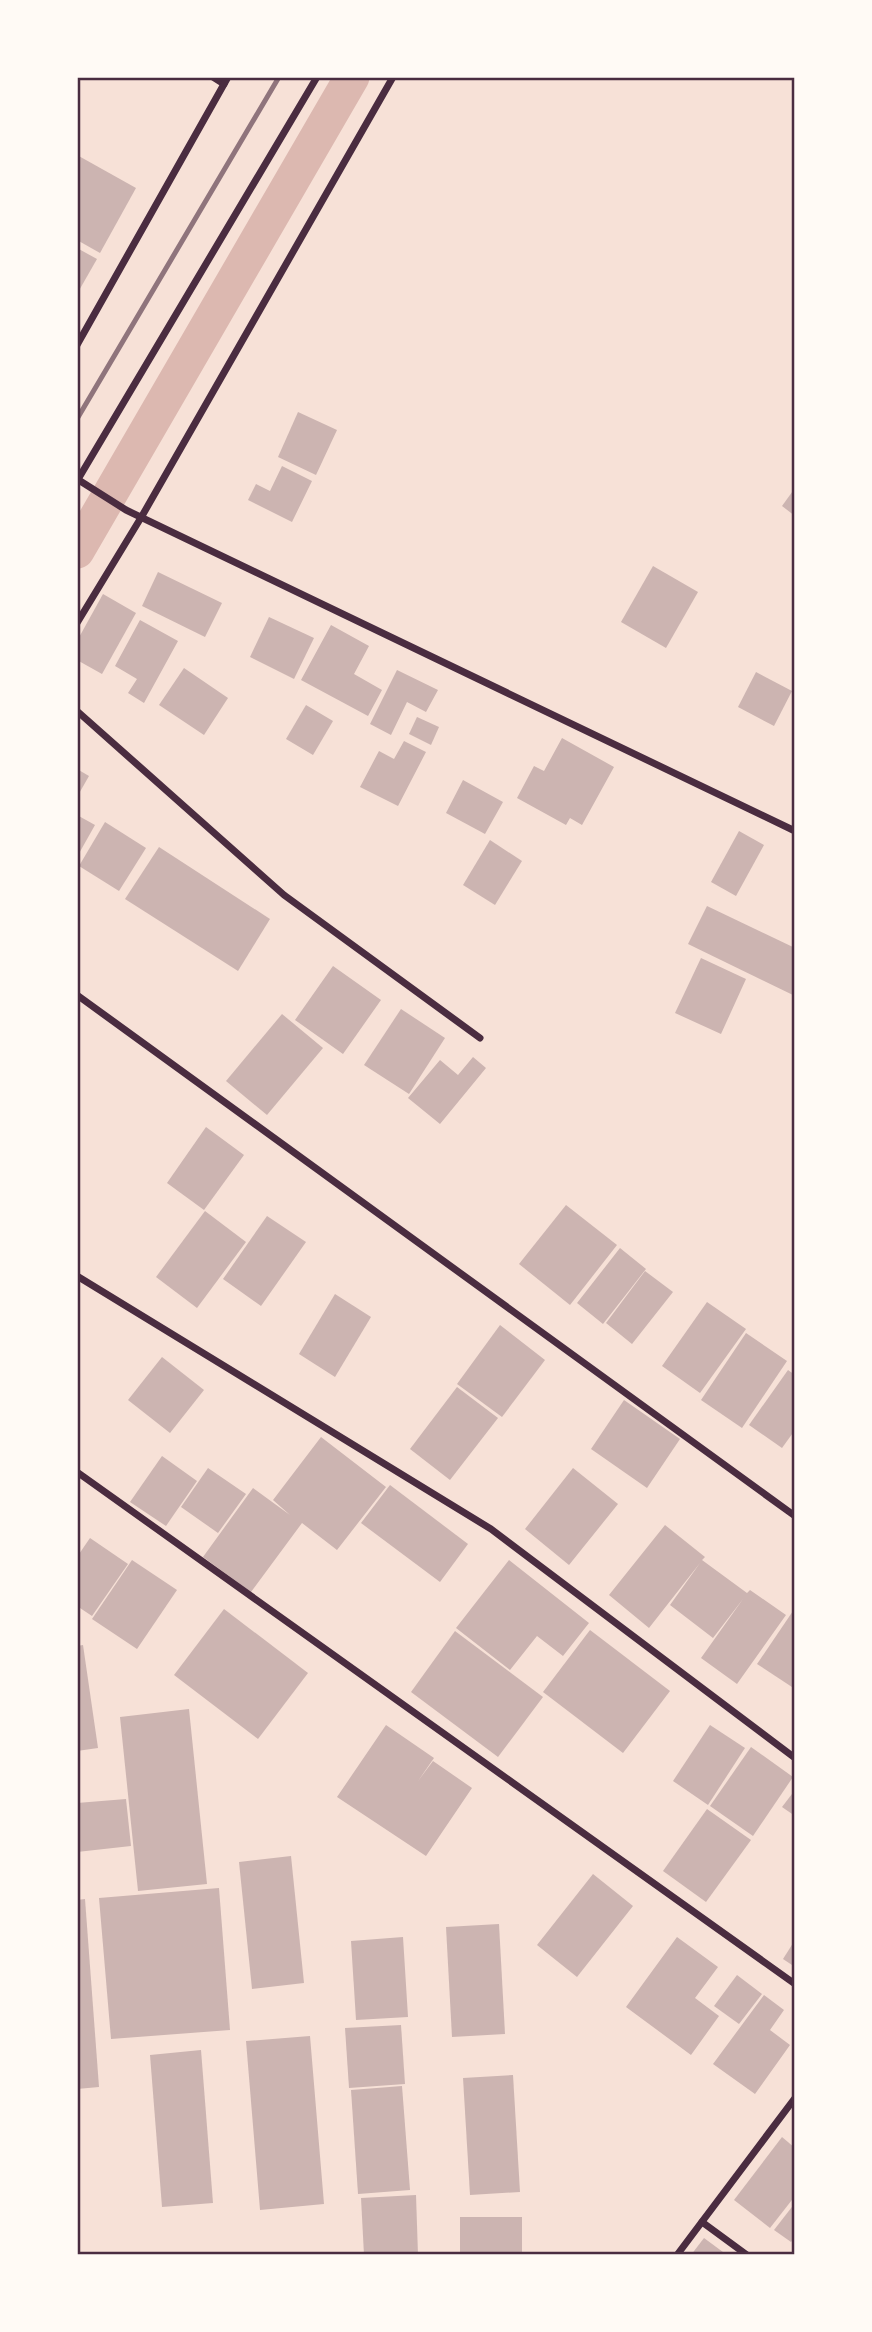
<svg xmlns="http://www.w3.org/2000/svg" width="872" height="2332" viewBox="0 0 872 2332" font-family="'Varela Round',sans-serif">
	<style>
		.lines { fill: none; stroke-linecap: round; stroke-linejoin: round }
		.canal { stroke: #dcb8b0; stroke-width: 35 }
		.building { fill: #ccb4b1 }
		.minor { stroke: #4a2c40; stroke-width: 7 }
		.rail { stroke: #8f747c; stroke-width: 5 }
		.neatline { fill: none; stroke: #4a2c40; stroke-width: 2.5 }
	</style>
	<rect width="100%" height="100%" fill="#f7e1d7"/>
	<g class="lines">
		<path class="canal" d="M77 551 352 77"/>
	</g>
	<g class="building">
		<path d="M77 155 136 188 100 253 77 240Z"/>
		<path d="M77 248 97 259 77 294Z"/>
		<path d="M298 412 337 430 316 475 278 457Z"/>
		<path d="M282 466 312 481 292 522 248 500 256 484 270 491Z"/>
		<path d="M795 488V516L782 506Z"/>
		<path d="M653 566 698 592 666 648 621 622Z"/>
		<path d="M158 572 222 603 205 637 142 606Z"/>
		<path d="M103 594 136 613 102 674 77 660V641Z"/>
		<path d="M269 617 314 638 294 679 250 657Z"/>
		<path d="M140 620 178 641 144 703 128 693 137 679 115 666Z"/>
		<path d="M331 625 369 646 354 674 382 690 368 716 301 680Z"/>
		<path d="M184 668 228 698 204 735 159 705Z"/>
		<path d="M397 670 438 690 426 712 407 702 391 735 370 724Z"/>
		<path d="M756 672 792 691 774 726 738 707Z"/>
		<path d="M306 705 333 721 313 755 286 739Z"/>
		<path d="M417 717 439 727 431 745 409 734Z"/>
		<path d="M562 738 614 767 582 825 570 818 566 825 517 798 534 766 544 771Z"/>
		<path d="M404 741 426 752 398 806 360 787 379 751 394 759Z"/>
		<path d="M77 769 89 776 77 797Z"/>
		<path d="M463 780 503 802 485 834 446 813Z"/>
		<path d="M77 815 95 825 77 857Z"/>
		<path d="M105 822 146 848 119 891 79 866Z"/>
		<path d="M739 831 764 845 736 896 711 882Z"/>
		<path d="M490 840 522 861 495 905 463 885Z"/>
		<path d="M159 847 270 919 238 971 125 899Z"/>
		<path d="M707 906 795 948V996L688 944Z"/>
		<path d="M701 958 746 979 721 1034 675 1013Z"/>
		<path d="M333 966 381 1000 343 1054 295 1020Z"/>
		<path d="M401 1009 445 1038 409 1094 364 1065Z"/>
		<path d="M282 1014 323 1048 267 1115 226 1081Z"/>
		<path d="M473 1057 486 1068 440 1124 408 1098 440 1060 458 1075Z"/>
		<path d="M206 1127 244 1155 204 1210 167 1183Z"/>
		<path d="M566 1205 617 1245 570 1305 519 1264Z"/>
		<path d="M205 1211 246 1242 197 1308 156 1277Z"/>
		<path d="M267 1216 306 1242 261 1306 223 1279Z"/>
		<path d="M620 1248 646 1269 603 1324 577 1303Z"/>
		<path d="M645 1271 673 1292 632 1344 606 1323Z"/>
		<path d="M335 1294 371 1317 335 1377 299 1354Z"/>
		<path d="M707 1302 746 1329 700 1393 662 1366Z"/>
		<path d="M500 1325 545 1360 502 1417 457 1384Z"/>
		<path d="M746 1333 787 1361 742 1428 701 1400Z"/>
		<path d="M162 1357 204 1390 170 1433 128 1400Z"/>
		<path d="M788 1370 795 1375V1430L782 1448 749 1425Z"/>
		<path d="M457 1387 498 1418 450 1480 410 1449Z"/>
		<path d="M624 1400 680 1439 647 1488 591 1449Z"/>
		<path d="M321 1437 386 1487 337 1550 302 1523 251 1592 203 1557 253 1488 290 1515 273 1500Z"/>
		<path d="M162 1456 197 1481 166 1526 130 1502Z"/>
		<path d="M208 1468 246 1494 218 1533 181 1507Z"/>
		<path d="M573 1468 618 1504 569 1565 525 1529Z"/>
		<path d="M390 1485 468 1544 440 1582 361 1523Z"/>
		<path d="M665 1525 705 1557 702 1560 747 1593 750 1590 786 1615 737 1684 701 1658 743 1599 713 1638 670 1605 700 1563 649 1628 609 1595Z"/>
		<path d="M90 1538 128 1564 92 1616 77 1606V1557Z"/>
		<path d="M132 1560 177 1590 137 1649 92 1619Z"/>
		<path d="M509 1560 589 1623 563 1656 537 1636 510 1670 456 1628Z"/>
		<path d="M795 1608V1689L757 1664Z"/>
		<path d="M224 1609 308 1673 258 1739 174 1675Z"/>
		<path d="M590 1630 670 1691 623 1753 543 1692Z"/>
		<path d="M455 1631 543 1697 498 1757 411 1692Z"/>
		<path d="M83 1645 98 1748 77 1751V1646Z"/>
		<path d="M189 1709 207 1884 138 1891 120 1717Z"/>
		<path d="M386 1725 434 1758 418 1781 433 1761 472 1788 426 1856 337 1797Z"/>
		<path d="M710 1725 745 1748 708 1805 673 1781Z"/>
		<path d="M751 1747 793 1777 753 1836 710 1806Z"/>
		<path d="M795 1790V1816L782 1807Z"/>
		<path d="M126 1799 131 1846 77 1852V1803Z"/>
		<path d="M707 1809 751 1840 706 1902 663 1871Z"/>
		<path d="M291 1856 304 1983 252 1989 239 1862Z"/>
		<path d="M593 1874 633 1906 577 1977 537 1945Z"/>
		<path d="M219 1888 230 2030 111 2039 99 1898Z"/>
		<path d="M85 1899 99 2087 77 2089V1900Z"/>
		<path d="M499 1924 505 2034 452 2037 446 1927Z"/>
		<path d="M403 1937 408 2017 356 2020 351 1941Z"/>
		<path d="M677 1937 718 1967 695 1998 719 2016 691 2055 626 2007Z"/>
		<path d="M795 1940V1967L783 1959Z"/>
		<path d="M737 1975 762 1994 739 2024 714 2006Z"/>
		<path d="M764 1995 784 2010 770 2030 790 2045 755 2094 713 2064Z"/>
		<path d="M401 2025 405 2084 349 2088 345 2028Z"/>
		<path d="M310 2036 324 2204 260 2210 246 2041Z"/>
		<path d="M201 2050 213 2203 162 2207 150 2055Z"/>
		<path d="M513 2075 520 2192 470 2195 463 2078Z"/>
		<path d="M402 2086 410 2190 358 2194 351 2090Z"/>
		<path d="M782 2137 795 2148V2196L770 2228 734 2200Z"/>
		<path d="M416 2195 418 2255H364L361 2198Z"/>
		<path d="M795 2203V2237L791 2242 774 2230Z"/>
		<rect x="460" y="2217" width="62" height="38"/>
		<path d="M704 2238 727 2255H691Z"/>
	</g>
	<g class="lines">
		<g class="minor">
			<path d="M213 77 224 84"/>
			<path d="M77 345 228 77"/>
			<path d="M77 479 126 510 795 831"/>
			<path d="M77 481 317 77"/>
			<path d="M77 623 142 516 393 77"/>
			<path d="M77 711 284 895 480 1038"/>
			<path d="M77 995 795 1516"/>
			<path d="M77 1276 491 1529 795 1758"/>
			<path d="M77 1472 795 1984"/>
			<path d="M702 2222 747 2255"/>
			<path d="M677 2255 795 2098"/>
		</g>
		<path class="rail" d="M77 419 279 77"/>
	</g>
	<rect width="872" height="2332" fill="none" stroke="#fffaf5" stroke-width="158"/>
	<rect x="79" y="79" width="714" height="2174" class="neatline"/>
</svg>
